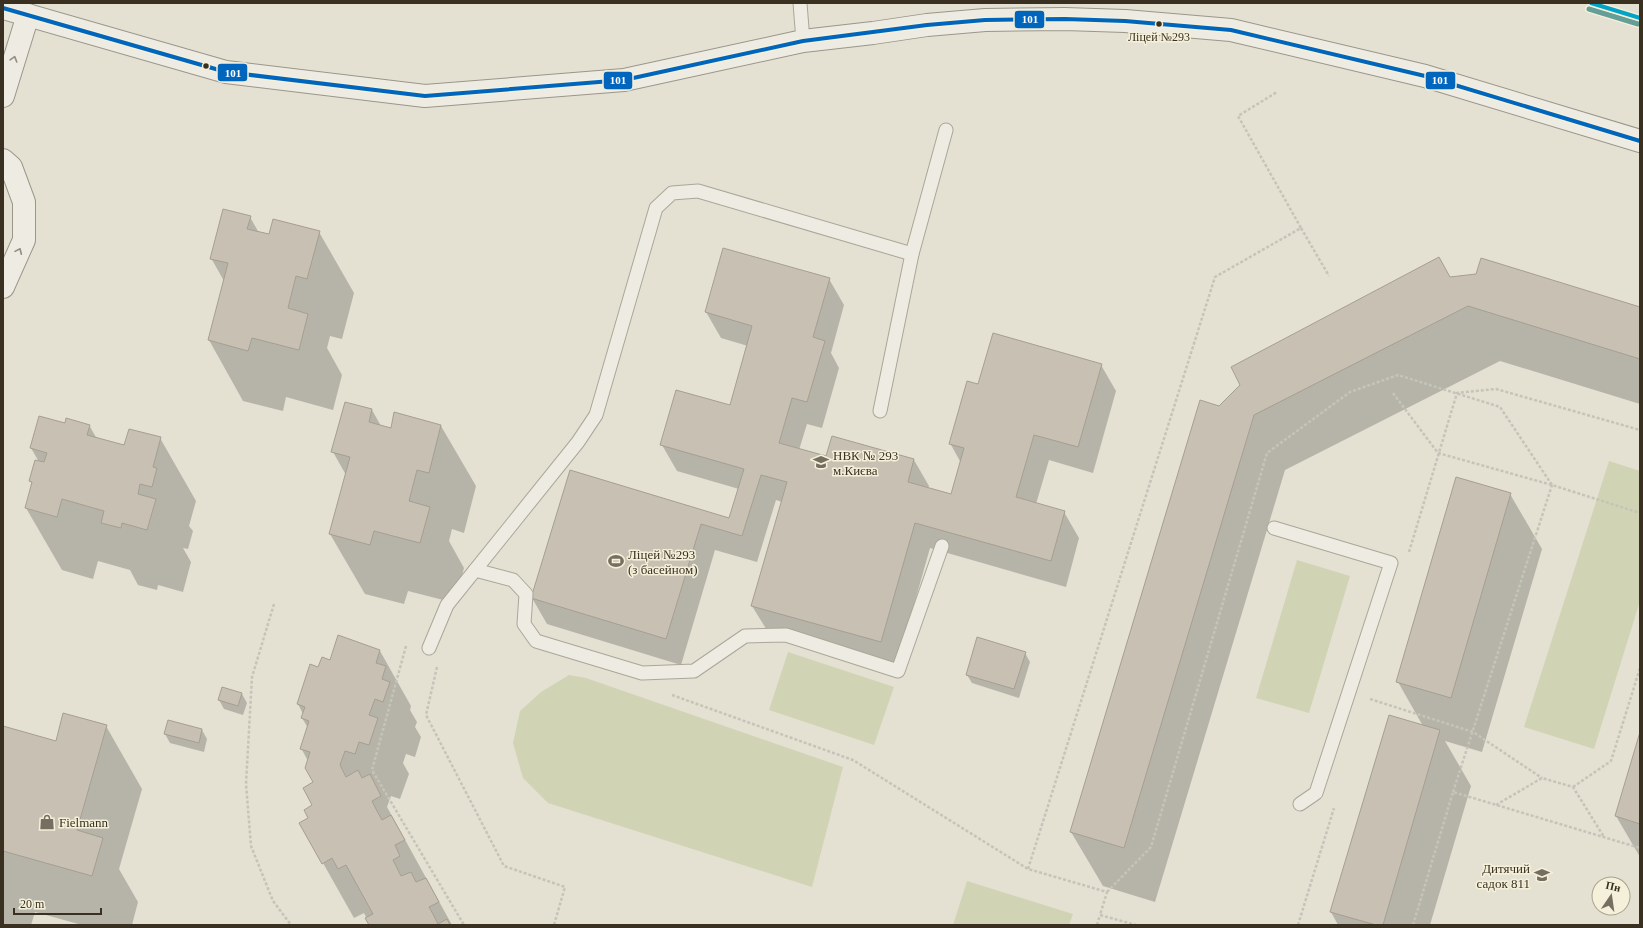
<svg xmlns="http://www.w3.org/2000/svg" width="1643" height="928" viewBox="0 0 1643 928" font-family="'Times New Roman',serif">
	<style>
		.green { fill: #d0d4b5 }
		.shadow { fill: #0003 }
		.building { fill: #c8c1b3; stroke: #a59e91 }
		.lines { fill: none; stroke-linecap: round; stroke-linejoin: round }
		.lane-casing { stroke: #aaa69a; stroke-width: 15 }
		.secondary-casing { stroke: #9a968a; stroke-width: 24 }
		.path { stroke: #c6c3b9; stroke-width: 2.5; stroke-dasharray: 3 2; stroke-linecap: butt }
		.lane { stroke: #edebe2; stroke-width: 13 }
		.secondary { stroke: #edebe2; stroke-width: 22 }
		.bus-1-casing { stroke: #f4f0d9; stroke-width: 7 }
		.bus-1 { stroke: #0065bd; stroke-width: 4 }
		.rail-1-casing { stroke: #f4f0d9; stroke-width: 8 }
		.rail-1 { stroke: #659d97; stroke-width: 5 }
		.tram-1-casing { stroke: #f4f0d9; stroke-width: 7 }
		.tram-1 { stroke: #03a3c5; stroke-width: 4 }
		.oneway { stroke: #948e82 }
		.bus-dot { fill: #3a3022; stroke: #f4f0d9; stroke-width: 1.5 }
		.labels { text-anchor: middle; dominant-baseline: central; stroke-width: 3; stroke-linejoin: round; paint-order: stroke }
		.bus-label { font-size: 12px; fill: #3a3022; stroke: #f4f0d9 }
		.poi-label { font-size: 13px; fill: #3a3022; stroke: #f4f0d9; text-anchor: start }
		.line-badge { stroke: #f4f0d9; stroke-width: 1.5 }
		.badge-label { font-size: 11px; text-anchor: middle; font-weight: bold; fill: #fff }
	</style>
	<rect width="100%" height="100%" fill="#e4e1d2"/>
	<g class="green">
		<path d="M1609 461 1640 471V601L1594 749 1524 727Z"/>
		<path d="M1297 560 1350 576 1309 713 1256 698Z"/>
		<path d="M788 652 894 687 874 745 769 710Z"/>
		<path d="M569 675 586 678 843 767 812 887 548 803 523 778 513 743 520 711 541 692Z"/>
		<path d="M967 881 1073 914 1069 925H953Z"/>
	</g>
	<g class="shadow">
		<path d="M250 217 259 233 270 235 319 232 354 293 342 339 330 336 327 348 342 375 333 410 286 397 283 411 243 401 209 340 224 281 211 258Z"/>
		<path d="M1450 278 1640 308V404L1500 361 1285 470 1155 902 1103 886 1071 832 1219 407Z"/>
		<path d="M829 279 844 305 831 353 839 368 822 428 807 424 799 450 827 457 833 437 914 460 929 486 928 488 952 495 961 463 950 443 979 385 1101 365 1116 391 1093 473 1049 460 1036 504 1064 512 1079 538 1066 587 930 548 896 668 768 632 752 606 782 502 776 500 757 562 715 550 681 665 547 624 532 598 570 471 730 519 739 489 677 471 662 445 730 407 748 346 721 338 706 312Z"/>
		<path d="M345 403 372 410 381 426 391 429 441 426 476 486 464 533 452 529 449 541 464 568 455 603 408 591 404 604 365 594 330 534 346 475 333 452Z"/>
		<path d="M66 424 89 425 97 439 125 447 160 438 196 501 189 526 193 531 188 549 183 548 191 562 183 592 158 585 157 590 138 585 130 570 98 561 93 579 62 570 26 508 32 484 30 481 39 462 31 448Z"/>
		<path d="M1510 494 1542 549 1482 752 1445 741 1471 786 1430 925H1338L1331 912 1389 716 1423 726 1398 682Z"/>
		<path d="M380 651 411 706 410 710 417 722 415 727 421 737 415 757 406 754 403 763 409 774 400 799 391 796 387 807 452 925H370L364 913 354 918 323 863 310 819 313 805 314 782 308 761 301 748 308 728 302 718 303 714 298 704 311 665 319 668 330 661Z"/>
		<path d="M1025 653 1030 662 1019 698 972 683 967 675Z"/>
		<path d="M242 694 247 703 243 715 224 709 219 700Z"/>
		<path d="M169 721 202 730 207 739 204 752 170 743 165 734Z"/>
		<path d="M106 726 142 789 119 869 138 902 132 925H82L35 912 31 925H3V727L56 742Z"/>
		<path d="M1640 736V857L1616 816Z"/>
	</g>
	<g class="building">
		<path d="M223 209 251 216 247 229 269 234 273 219 320 231 307 279 296 276 288 308 308 314 299 350 252 338 248 351 208 340 228 263 210 259Z"/>
		<path d="M723 248 830 278 813 337 825 341 807 402 792 398 779 443 826 456 832 436 914 459 908 482 951 494 964 448 949 444 967 381 978 384 993 333 1102 364 1078 447 1034 435 1016 497 1065 511 1051 561 915 523 881 642 751 606 787 482 761 475 742 536 701 524 666 639 531 598 570 470 729 518 744 469 660 445 676 390 730 405 752 326 705 312Z"/>
		<path d="M1439 257 1450 277 1476 274 1481 258 1640 307V359L1468 306 1254 415 1124 848 1070 832 1200 400 1219 406 1240 385 1231 367Z"/>
		<path d="M345 402 372 409 369 422 391 428 394 412 441 425 429 473 417 470 409 501 430 507 420 543 374 531 370 545 329 534 350 457 331 452Z"/>
		<path d="M39 416 65 423 66 418 90 425 87 435 124 445 129 429 161 437 153 467 157 468 152 487 140 484 138 494 156 499 147 530 122 523 121 528 101 523 104 511 62 499 57 517 25 508 32 482 29 481 35 460 44 462 47 453 30 448Z"/>
		<path d="M1456 477 1511 493 1451 698 1396 682Z"/>
		<path d="M338 635 380 650 376 663 386 666 382 679 390 682 383 702 375 699 369 715 378 718 369 745 359 742 355 754 345 751 340 765 346 777 358 770 362 778 370 774 381 796 372 801 377 811 382 820 391 815 405 840 395 845 400 856 393 860 401 876 411 872 416 882 426 878 439 902 429 907 434 916 438 924 447 919 450 925H369L365 918 373 914 346 865 338 869 332 858 322 864 299 823 308 818 304 810 312 805 303 788 313 782 305 768 310 752 300 749 309 721 301 718 305 707 297 704 310 664 318 667 322 657 330 660Z"/>
		<path d="M977 637 1026 652 1014 689 966 675Z"/>
		<path d="M222 687 242 693 238 706 218 700Z"/>
		<path d="M63 713 107 725 77 830 103 838 92 876 3 851V726L56 741Z"/>
		<path d="M1389 715 1440 730 1383 925H1376L1330 912Z"/>
		<path d="M168 720 202 729 199 743 164 734Z"/>
		<path d="M1640 732V824L1615 816Z"/>
	</g>
	<g class="lines">
		<defs>
			<g id="lane">
				<path d="M800 3 803 41"/>
				<path d="M880 411 912 254 946 130"/>
				<path d="M1274 528 1391 563 1316 793 1300 804"/>
				<path d="M475 570 513 580 526 594 524 624 536 641 642 673 694 671 745 636 786 635 898 671 942 546"/>
				<path d="M429 648 447 605 578 442 596 415 656 208 672 193 698 191 912 254"/>
			</g>
			<g id="secondary">
				<path d="M3 8 226 72 425 96 624 80 803 41 873 33 927 25 985 20 1065 19 1125 21 1231 30 1425 76 1640 141"/>
				<path d="M3 96 28 15"/>
				<path d="M3 160 11 167 24 202V240L3 287"/>
			</g>
		</defs>
		<use href="#lane" class="lane-casing"/>
		<use href="#secondary" class="secondary-casing"/>
		<g class="path">
			<path d="M1301 228 1329 276"/>
			<path d="M1393 393 1438 453 1552 485 1640 513"/>
			<path d="M1409 552 1457 393 1496 389 1640 430"/>
			<path d="M274 604 252 677 246 784 251 846 273 901 291 925"/>
			<path d="M406 646 372 770 464 925"/>
			<path d="M437 667 426 715 504 866 565 887 554 925"/>
			<path d="M672 695 853 760 1028 869 1107 892 1100 915 1136 925"/>
			<path d="M1370 699 1473 732 1542 778"/>
			<path d="M1573 787 1611 761 1640 668"/>
			<path d="M1453 792 1552 485"/>
			<path d="M1496 805 1542 778 1573 787 1604 837"/>
			<path d="M1028 869 1215 277 1301 228 1238 116 1277 92"/>
			<path d="M1107 892 1151 847 1267 453 1350 392 1398 375 1500 407 1552 485"/>
			<path d="M1097 925 1100 915"/>
			<path d="M1298 925 1334 808"/>
			<path d="M1413 925 1453 792 1640 848"/>
		</g>
		<use href="#lane" class="lane"/>
		<use href="#secondary" class="secondary"/>
		<defs>
			<path id="bus-1" d="M3 8 226 72 425 96 624 80 803 41 927 25 985 20 1065 19 1125 21 1231 30 1425 76 1640 141"/>
		</defs>
		<use href="#bus-1" class="bus-1-casing"/>
		<use href="#bus-1" class="bus-1"/>
		<defs>
			<path id="rail-1" d="M1589 9 1638 24"/>
		</defs>
		<use href="#rail-1" class="rail-1-casing"/>
		<use href="#rail-1" class="rail-1"/>
		<defs>
			<path id="tram-1" d="M1591 3 1640 18"/>
		</defs>
		<use href="#tram-1" class="tram-1-casing"/>
		<use href="#tram-1" class="tram-1"/>
	</g>
	<defs><path id="oneway-chevron" d="M-2-3.5L2.5 0L-2 3.5" fill="none" stroke-width="1.6" stroke-linecap="round" stroke-linejoin="round"/></defs>
	<g class="oneway">
		<use href="#oneway-chevron" transform="translate(14 59) rotate(-73)"/>
		<use href="#oneway-chevron" transform="translate(19 251) rotate(-66)"/>
	</g>
	<defs>
		<symbol id="school-bare" viewBox="-9 -9 18 18"><path d="M0-5L7-2L0 1L-7-2ZM-4 1L0 2.5L4 1V4Q0 6-4 4Z" fill="#766e60" stroke="#f4f0d9" stroke-width="2.5" paint-order="stroke"/></symbol>
		<symbol id="stadium-bare" viewBox="-9 -9 18 18"><path d="M0-5a6.5 5 0 1 0 0 10a6.5 5 0 1 0 0-10ZM-3.5-1.8h7v3.6h-7Z" fill="#766e60" stroke="#f4f0d9" stroke-width="2.5" paint-order="stroke"/></symbol>
		<symbol id="shop-bare" viewBox="-9 -9 18 18"><path d="M-5-2.5h2.3a2.7 3.5 0 0 1 5.4 0H5L5.5 6h-11ZM-1.5-2.5h3a1.5 2.3 0 0 0-3 0Z" fill="#766e60" stroke="#f4f0d9" stroke-width="2.5" paint-order="stroke"/></symbol>
	</defs>
	<g fill-rule="evenodd">
		<use href="#school-bare" x="810" y="451" width="22" height="22"/>
		<use href="#stadium-bare" x="605" y="550" width="22" height="22"/>
		<use href="#shop-bare" x="36" y="811" width="22" height="22"/>
		<use href="#school-bare" x="1531" y="864" width="22" height="22"/>
	</g>
	<g class="bus-dot">
		<circle cx="1159" cy="24" r="3.5"/>
		<circle cx="206" cy="66" r="3.5"/>
	</g>
	<g class="labels">
		<g class="bus-label">
			<text x="1159" y="37">Ліцей №293</text>
		</g>
		<g class="poi-label">
			<text x="833" y="455">НВК № 293<tspan x="833" dy="15">м.Києва</tspan></text>
			<text x="628" y="554">Ліцей №293<tspan x="628" dy="15">(з басейном)</tspan></text>
			<text x="59" y="822">Fielmann</text>
			<text x="1530" y="868" text-anchor="end">Дитячий<tspan x="1530" dy="15">садок 811</tspan></text>
		</g>
	</g>
	<g class="line-badge">
		<rect x="1014" y="10" width="31" height="19" rx="4" fill="#0065bd"/>
		<rect x="217" y="63" width="31" height="19" rx="4" fill="#0065bd"/>
		<rect x="603" y="71" width="30" height="19" rx="4" fill="#0065bd"/>
		<rect x="1425" y="71" width="31" height="19" rx="4" fill="#0065bd"/>
	</g>
	<g class="badge-label">
		<text x="1030" y="23">101</text>
		<text x="233" y="77">101</text>
		<text x="618" y="84">101</text>
		<text x="1440" y="84">101</text>
	</g>
	<rect width="1643" height="928" fill="none" stroke="#3a3022" stroke-width="8"/>
	<g transform="translate(1611 896) rotate(13)"><circle r="19" fill="#f4f0d9" stroke="#aaa390"/>
	<path d="M0-3L7 15L0 10L-7 15Z" fill="#766e60"/>
	<text y="-6" font-size="11" font-weight="bold" text-anchor="middle" fill="#3a3022">Пн</text>
	</g>
	<path d="M14 908v6h87v-6" fill="none" stroke="#3a3022" stroke-width="2"/>
	<text x="20" y="908" font-size="12" fill="#3a3022" stroke="#f4f0d9" stroke-width="3" paint-order="stroke">20 m</text>
</svg>
